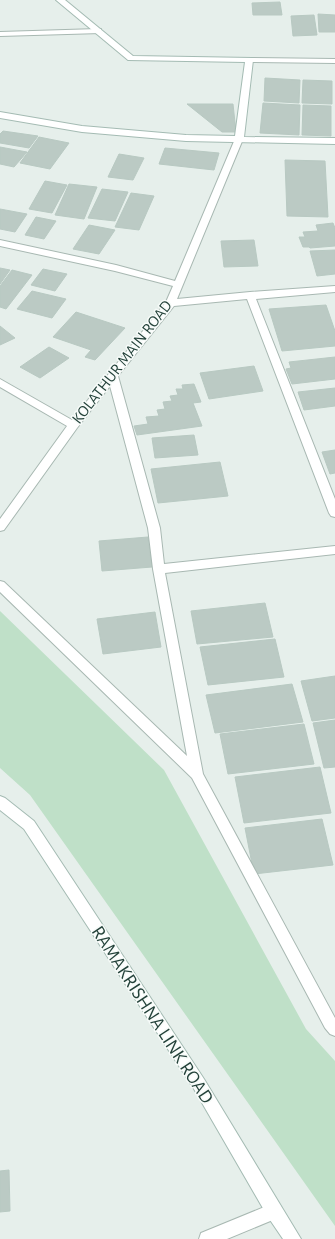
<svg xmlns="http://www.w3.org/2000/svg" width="335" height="1239" viewBox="0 0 335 1239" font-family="'Alegreya Sans',sans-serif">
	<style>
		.green { fill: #bfe0c8 }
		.building { fill: #bbcac4; stroke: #b8c9c2 }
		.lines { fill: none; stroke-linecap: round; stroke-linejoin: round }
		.street-casing { stroke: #a8b8b2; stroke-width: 2 }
		.secondary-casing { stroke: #a4bbb3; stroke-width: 2 }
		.street { fill: #fff; fill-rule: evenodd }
		.secondary { fill: #fff; fill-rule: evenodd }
		.labels { text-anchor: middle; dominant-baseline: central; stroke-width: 3; stroke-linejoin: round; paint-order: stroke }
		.street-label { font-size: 16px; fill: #24423a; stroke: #f7fbf9 }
		.near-street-label { font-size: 19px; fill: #24423a; stroke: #f7fbf9 }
	</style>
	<rect width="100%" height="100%" fill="#e6efeb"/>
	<path class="green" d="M0 611 164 770 306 1029 335 1061V1226L30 795 0 768Z"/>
	<g class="building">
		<path d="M280 2 282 15H253L252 3Z"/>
		<path d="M318 14 335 15V32H319Z"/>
		<path d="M314 15 317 35 293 36 291 16Z"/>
		<path d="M265 78 300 80 299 103 264 101Z"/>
		<path d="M303 80 332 81V104L302 103Z"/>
		<path d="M263 103 300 105 299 135 260 133Z"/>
		<path d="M187 104H233L236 132H222Z"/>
		<path d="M303 105 331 106V136L302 135Z"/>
		<path d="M3 131 38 136 29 148 0 143V134Z"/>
		<path d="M39 137 69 143 50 169 20 163Z"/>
		<path d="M0 147 27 152 14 167 0 164Z"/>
		<path d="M165 148 219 153 214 170 159 164Z"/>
		<path d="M119 154 144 158 133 180 108 177Z"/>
		<path d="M285 160 325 161 328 217 287 216Z"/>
		<path d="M45 181 67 185 52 213 29 209Z"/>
		<path d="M69 184 97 187 84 219 55 215Z"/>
		<path d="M102 189 128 192 115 221 88 218Z"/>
		<path d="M131 193 154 196 139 230 115 227Z"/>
		<path d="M0 209 27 214 15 232 0 229Z"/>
		<path d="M36 217 56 221 44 239 25 235Z"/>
		<path d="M333 223 335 228V246L310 248 309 247H303L299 237H305L303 232 318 231 316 225Z"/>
		<path d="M89 225 115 230 99 254 73 249Z"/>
		<path d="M254 240 258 266 224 267 221 241Z"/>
		<path d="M335 250V274L317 276 310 251Z"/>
		<path d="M0 268 10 270 0 284Z"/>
		<path d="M43 269 67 274 55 291 31 285Z"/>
		<path d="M12 270 32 275 6 309 0 307V286Z"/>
		<path d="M32 291 66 299 52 318 17 309Z"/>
		<path d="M326 305 335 331V346L282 351 269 309Z"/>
		<path d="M76 312 125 328 95 360 85 357 91 350 53 337Z"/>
		<path d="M0 326 15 338 0 345Z"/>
		<path d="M49 347 69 358 40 378 20 367Z"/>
		<path d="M335 357V379L292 384 286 369 291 368 289 362Z"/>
		<path d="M254 366 263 391 209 399 200 373Z"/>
		<path d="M194 384 201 402 193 403 202 426 137 435 134 426 148 424 146 417 159 416 157 410 165 409 163 402 172 401 170 396 178 395 176 389H183L182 385Z"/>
		<path d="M335 388V406L304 410 298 392Z"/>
		<path d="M194 435 198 455 155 458 152 438Z"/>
		<path d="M335 450V473L330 474 322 452Z"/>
		<path d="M220 462 228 496 158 503 151 469Z"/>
		<path d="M148 537 152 567 102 571 99 541Z"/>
		<path d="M265 603 273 637 197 644 191 611Z"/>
		<path d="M155 612 161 647 103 654 97 619Z"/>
		<path d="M275 639 284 677 208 685 200 647Z"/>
		<path d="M335 676V718L312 721 301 681Z"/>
		<path d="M292 684 303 722 215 733 206 695Z"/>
		<path d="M335 720V767L324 768 313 723Z"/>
		<path d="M304 724 314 764 228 774 220 734Z"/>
		<path d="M320 767 331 813 244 823 235 777Z"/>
		<path d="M322 819 333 865 254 874 245 828Z"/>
		<path d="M9 1170 10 1211 0 1212V1171Z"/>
	</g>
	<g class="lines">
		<defs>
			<g id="street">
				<path d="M98 29H101V33L0 36V32Z"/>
				<path d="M246 58 335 59V63L249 62 245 60Z"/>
				<path d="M239 136 243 139 177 299 250 292 335 286V292L256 299 335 499V517L331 516 329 513 247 299 174 306 118 376 160 528 164 564 335 546V554L165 573 203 774 335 1018V1036L330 1034 325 1028 192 778 0 592V581L4 582 187 756 153 569 148 528 110 386 77 428 4 530 0 531V519L67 426 0 387V379L72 420 166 302 173 286 115 271 0 246V240L116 265 175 281 235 139Z"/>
				<path d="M274 1203 280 1205 282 1211 280 1217 227 1239H199L201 1233Z"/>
			</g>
			<g id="secondary">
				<path d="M56 0H65L133 56 252 58 253 60 244 137 335 138V144L186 141 82 132 0 118V112L82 126 186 135 235 136 245 62 128 60Z"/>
				<path d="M0 796 5 798 34 821 204 1079 301 1239H283L268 1217 194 1089 24 829 0 810Z"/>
			</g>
		</defs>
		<use href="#street" class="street-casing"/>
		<use href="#secondary" class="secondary-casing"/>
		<use href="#street" class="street"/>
		<use href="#secondary" class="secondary"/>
	</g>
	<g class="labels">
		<g class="street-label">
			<text transform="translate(122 362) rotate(-52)">KOLATHUR MAIN ROAD</text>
		</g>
		<g class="near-street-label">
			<text transform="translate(152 1015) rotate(57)">RAMAKRISHNA LINK ROAD</text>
		</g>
	</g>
</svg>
